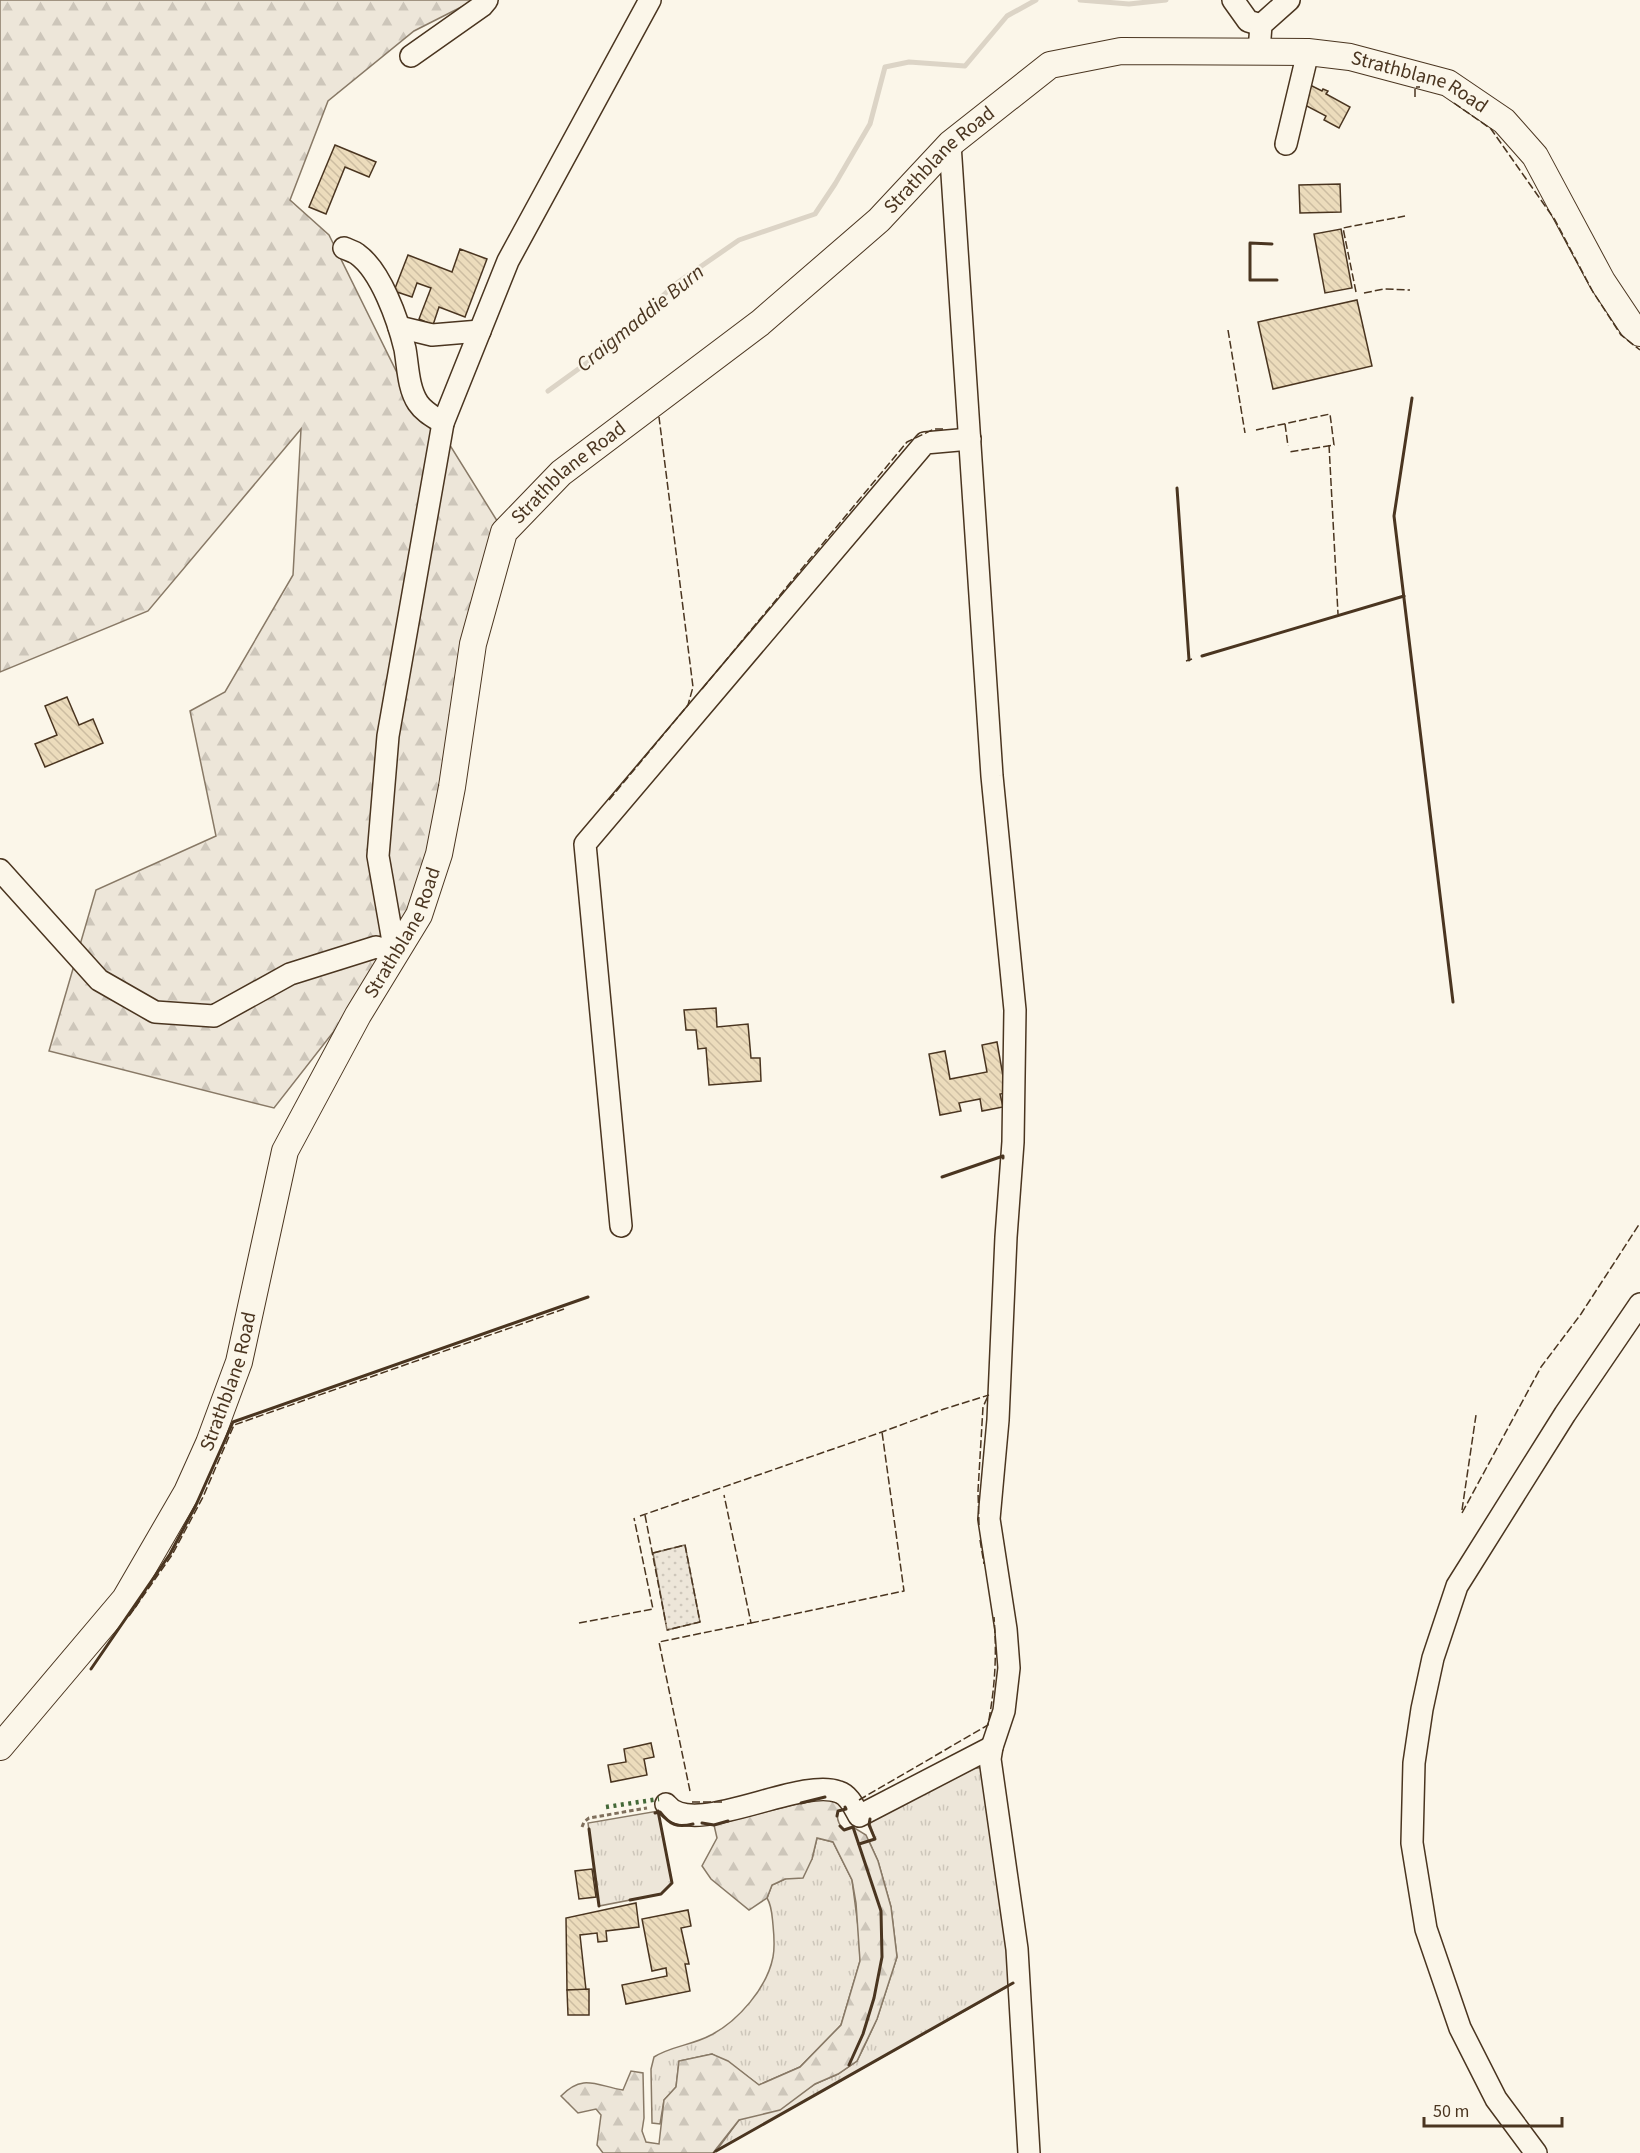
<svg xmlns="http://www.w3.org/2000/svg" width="1640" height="2153" viewBox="0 0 1640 2153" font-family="'Source Sans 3',sans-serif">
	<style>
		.grass { fill: url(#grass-tufts); stroke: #887966; stroke-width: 1.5 }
		.forest { fill: url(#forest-firs); stroke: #887966; stroke-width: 1.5 }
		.park { fill: url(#park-dots); stroke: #887966; stroke-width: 1.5 }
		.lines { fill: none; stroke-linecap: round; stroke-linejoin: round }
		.stream { stroke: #dcd4c6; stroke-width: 5 }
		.building { fill: url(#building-back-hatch); stroke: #4a3520; stroke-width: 1.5 }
		.minor-casing { stroke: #4a3520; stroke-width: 24 }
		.major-casing { stroke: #4a3520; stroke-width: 28 }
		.path { stroke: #7f6f5c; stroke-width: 3; stroke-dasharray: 4.5 3; stroke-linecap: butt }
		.minor { stroke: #fbf6e9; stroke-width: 21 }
		.major { stroke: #fbf6e9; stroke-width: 26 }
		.hedge { stroke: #436837; stroke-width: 4.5; stroke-dasharray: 3 4.5; stroke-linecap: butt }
		.fence { stroke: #4a3520; stroke-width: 1.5; stroke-dasharray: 8 3; stroke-linecap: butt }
		.wall { stroke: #4a3520; stroke-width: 3 }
		.labels { text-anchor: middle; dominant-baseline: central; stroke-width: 4.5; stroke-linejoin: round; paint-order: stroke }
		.street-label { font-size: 20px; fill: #4a3520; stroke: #fbf6e9 }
		.water-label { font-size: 21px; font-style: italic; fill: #4a3520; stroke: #fbf6e9 }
	</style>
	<defs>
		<pattern id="grass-tufts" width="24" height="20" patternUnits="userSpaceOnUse" patternTransform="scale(1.5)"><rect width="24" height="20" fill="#ede6d9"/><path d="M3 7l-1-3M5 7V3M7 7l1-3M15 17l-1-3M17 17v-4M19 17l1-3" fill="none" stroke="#cdc6ba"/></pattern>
		<pattern id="forest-firs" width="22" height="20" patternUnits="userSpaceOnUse" patternTransform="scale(1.5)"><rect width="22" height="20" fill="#ede6d9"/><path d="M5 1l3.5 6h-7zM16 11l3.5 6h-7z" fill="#cdc6ba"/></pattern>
		<pattern id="park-dots" width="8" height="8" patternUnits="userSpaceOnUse" patternTransform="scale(1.5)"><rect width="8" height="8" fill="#ede6d9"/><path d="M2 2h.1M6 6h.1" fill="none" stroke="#cdc6ba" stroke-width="1.8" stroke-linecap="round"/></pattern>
		<pattern id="building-back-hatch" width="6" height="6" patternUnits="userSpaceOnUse" patternTransform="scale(1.5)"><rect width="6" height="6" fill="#ecdcbc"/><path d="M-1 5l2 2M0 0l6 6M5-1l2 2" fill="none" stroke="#ccbda1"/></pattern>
	</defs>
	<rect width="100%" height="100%" fill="#fbf6e9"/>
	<g class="grass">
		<path d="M971 1768H981L985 1772 1014 1983 716 2151 739 2120 798 2095 815 2084 838 2074 857 2061 863 2049 877 2019 897 1957 891 1907 878 1861 869 1841 875 1839 869 1821Z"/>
		<path d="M658 1811 672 1883 661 1894 599 1906 588 1823Z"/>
		<path d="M817 1838 833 1842 852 1880 859 1934 860 1961 841 2025 800 2067 759 2085 739 2070 712 2054 679 2061 676 2087 664 2100 660 2124 652 2123 651 2069 654 2057C671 2046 693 2045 711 2035 738 2021 767 1988 773 1957 775 1947 774 1935 773 1925 772 1915 772 1906 767 1898L772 1885 785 1879 812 1859Z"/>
	</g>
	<g class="forest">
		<path d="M0 0H475L414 31 328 101 290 200 329 235 411 401 438 426 504 532 452 787 395 953 274 1108 49 1051 96 890 216 836 190 711 225 692 293 575 301 429 148 611 0 672Z"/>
		<path d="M824 1797H832L846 1809 838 1811C836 1819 839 1825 844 1830L853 1827 866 1835 878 1861 891 1907 897 1957 877 2019 857 2061 838 2074 815 2084 780 2110 739 2120 713 2153H603L597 2145 601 2115 596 2109 578 2113 561 2096C583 2073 597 2086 623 2090L631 2071 643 2073 644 2118 642 2131 646 2142 659 2144 664 2100 676 2087 679 2061 712 2054 728 2061 759 2085 800 2067 841 2025 860 1961 856 1903 852 1880 833 1842 817 1838 812 1859 803 1878 785 1879 772 1885 767 1898 749 1910 711 1879 702 1866 717 1838 714 1825Z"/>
	</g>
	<path class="park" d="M685 1545 700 1622 667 1630 653 1553Z"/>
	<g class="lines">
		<g class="stream">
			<path d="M1080 0 1129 4 1166 0"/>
			<path d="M548 391 613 344 674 285 739 240 815 214 835 184 870 124 885 67 909 62 965 66 1007 16 1036 0"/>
		</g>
	</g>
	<g class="building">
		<path d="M1310 85 1322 91 1323 89 1328 91 1326 94 1350 107 1339 128 1324 120 1326 116 1301 103Z"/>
		<path d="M335 145 376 162 369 177 345 167 326 214 309 207Z"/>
		<path d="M1340 184 1341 212 1300 213 1299 185Z"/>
		<path d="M1341 229 1352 288 1325 293 1314 234Z"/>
		<path d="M460 249 487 259 465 317 439 307 433 325 419 319 431 288 417 283 412 297 394 291 408 255 452 272Z"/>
		<path d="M1357 300 1372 366 1273 389 1258 322Z"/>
		<path d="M67 697 79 725 93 719 103 743 45 767 35 744 57 735 45 706Z"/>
		<path d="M716 1008 717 1027 748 1024 751 1058H760L761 1081 709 1085 706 1048 698 1049 696 1030H686L684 1010Z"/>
		<path d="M997 1042 1006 1093 1000 1094 1003 1107 982 1111 980 1099 959 1103 961 1111 940 1115 929 1054 945 1051 950 1079 987 1072 982 1045Z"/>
		<path d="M651 1743 654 1757 644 1759 647 1775 611 1782 608 1765 626 1762 624 1749Z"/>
		<path d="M592 1869 596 1897 579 1899 575 1871Z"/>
		<path d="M636 1903 639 1927 606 1931 607 1941 598 1942 597 1933 580 1935 586 1990H567L566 1918Z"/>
		<path d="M688 1910 691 1926 681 1928 689 1964H685L690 1991 626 2004 622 1985 667 1976 666 1968 652 1971 642 1919Z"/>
		<path d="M589 1989V2015H568L567 1990Z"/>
	</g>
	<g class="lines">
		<defs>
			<g id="minor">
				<path d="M1233 0 1248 21 1261 25"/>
				<path d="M1259 51 1261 25 1289 0"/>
				<path d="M411 56 482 6 487 0"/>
				<path d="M950 144 992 776 1015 1010 1013 1142 1006 1237 998 1420 989 1519 1006 1629 1009 1668 1004 1711 992 1747 990 1759 1017 1949 1029 2153"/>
				<path d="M1286 144 1308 52"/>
				<path d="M344 248C348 250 353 251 357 254 381 271 398 320 405 349 408 366 408 388 418 403 424 412 434 417 443 423"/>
				<path d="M399 327 432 335 480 331"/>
				<path d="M0 870 99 980 155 1012 214 1016 290 974 376 947 395 953 378 856 388 736 443 423 508 261 650 0"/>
				<path d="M621 1226 585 844 925 443 970 439"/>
				<path d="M666 1804C692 1840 800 1776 839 1792 849 1795 854 1807 859 1816L992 1747"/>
				<path d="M1536 2153 1496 2099 1460 2028 1426 1929 1412 1843 1414 1763 1422 1709 1433 1658 1457 1586 1565 1414 1640 1304"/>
			</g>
			<g id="major">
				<path id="s1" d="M0 1747 125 1599 187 1492 209 1443 239 1362 285 1151 358 1015 419 915 439 854 452 787 473 644 504 532 561 473 760 323 879 220 950 144 1050 65 1121 51 1308 52 1350 57 1448 83 1504 121 1535 156 1602 281 1632 326 1640 333"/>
			</g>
		</defs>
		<use href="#minor" class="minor-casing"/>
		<use href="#major" class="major-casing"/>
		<path class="path" d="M582 1827 584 1822 589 1818 647 1808"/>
		<use href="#minor" class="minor"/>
		<use href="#major" class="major"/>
		<path class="hedge" d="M606 1807 659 1799"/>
		<g class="fence">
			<path d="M1415 97V87H1420"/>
			<path d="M1454 103 1491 129 1555 220 1593 292 1621 335 1640 350"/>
			<path d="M1356 292 1343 228 1405 216"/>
			<path d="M1364 293 1384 289 1410 290"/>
			<path d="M1228 330 1245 433"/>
			<path d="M1285 424 1288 446"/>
			<path d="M1256 430 1330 414 1334 445 1289 452"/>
			<path d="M1329 445 1338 614"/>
			<path d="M1186 661 1192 659"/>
			<path d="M702 689 907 442 934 429H945"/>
			<path d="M609 800 688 705 693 687 659 417"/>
			<path d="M1462 1510 1476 1415"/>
			<path d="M1462 1513 1541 1367 1581 1314 1640 1223"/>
			<path d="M645 1515 666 1624"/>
			<path d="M640 1516 882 1432 944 1409 989 1395"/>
			<path d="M979 1525 978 1491 983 1407 988 1396"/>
			<path d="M980 1540 984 1564"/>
			<path d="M653 1553 685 1545 700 1622 667 1630"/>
			<path d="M129 1616 172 1555 203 1497 234 1425 564 1309"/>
			<path d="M579 1623 653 1609 634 1518"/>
			<path d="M751 1623 904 1591 882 1432"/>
			<path d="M690 1791 659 1642 751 1623 724 1495"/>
			<path d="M859 1800 988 1725C995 1687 997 1656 994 1617"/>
			<path d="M692 1802H722"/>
			<path d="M713 2153 716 2151"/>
		</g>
		<g class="wall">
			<path d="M1272 244 1250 243V280H1277"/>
			<path d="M1412 398 1394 516 1453 1002"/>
			<path d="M1177 488 1189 660"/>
			<path d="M1202 656 1404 596"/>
			<path d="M942 1177 1003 1156V1158"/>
			<path d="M91 1669 170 1554 196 1505 233 1422 588 1297"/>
			<path d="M801 1803 825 1797"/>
			<path d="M655 1813 660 1812C670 1825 677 1828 693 1824"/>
			<path d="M837 1816 838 1811 846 1809 845 1807"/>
			<path d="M702 1823 714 1825 728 1821"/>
			<path d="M840 1826 844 1830 853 1827 881 1911 882 1957 874 1998 863 2034 849 2065"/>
			<path d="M589 1829 599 1906"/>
			<path d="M859 1844 875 1839 869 1825 870 1819"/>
			<path d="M630 1900 661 1894 672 1883 658 1811"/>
			<path d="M716 2151 1013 1983"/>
		</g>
	</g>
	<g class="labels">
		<g class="street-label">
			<text stroke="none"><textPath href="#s1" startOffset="2434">Strathblane Road</textPath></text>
			<text stroke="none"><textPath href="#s1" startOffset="1912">Strathblane Road</textPath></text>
			<text stroke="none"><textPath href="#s1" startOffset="1426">Strathblane Road</textPath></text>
			<text stroke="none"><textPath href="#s1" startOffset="922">Strathblane Road</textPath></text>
			<text stroke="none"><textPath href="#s1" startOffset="436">Strathblane Road</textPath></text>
		</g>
		<g class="water-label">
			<text transform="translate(640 318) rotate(-39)">Craigmaddie Burn</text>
		</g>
	</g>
	<path d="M1424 2117v9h138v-9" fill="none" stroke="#4a3520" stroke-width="3"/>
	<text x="1433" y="2117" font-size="18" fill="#4a3520" stroke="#fbf6e9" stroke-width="4.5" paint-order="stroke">50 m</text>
</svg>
